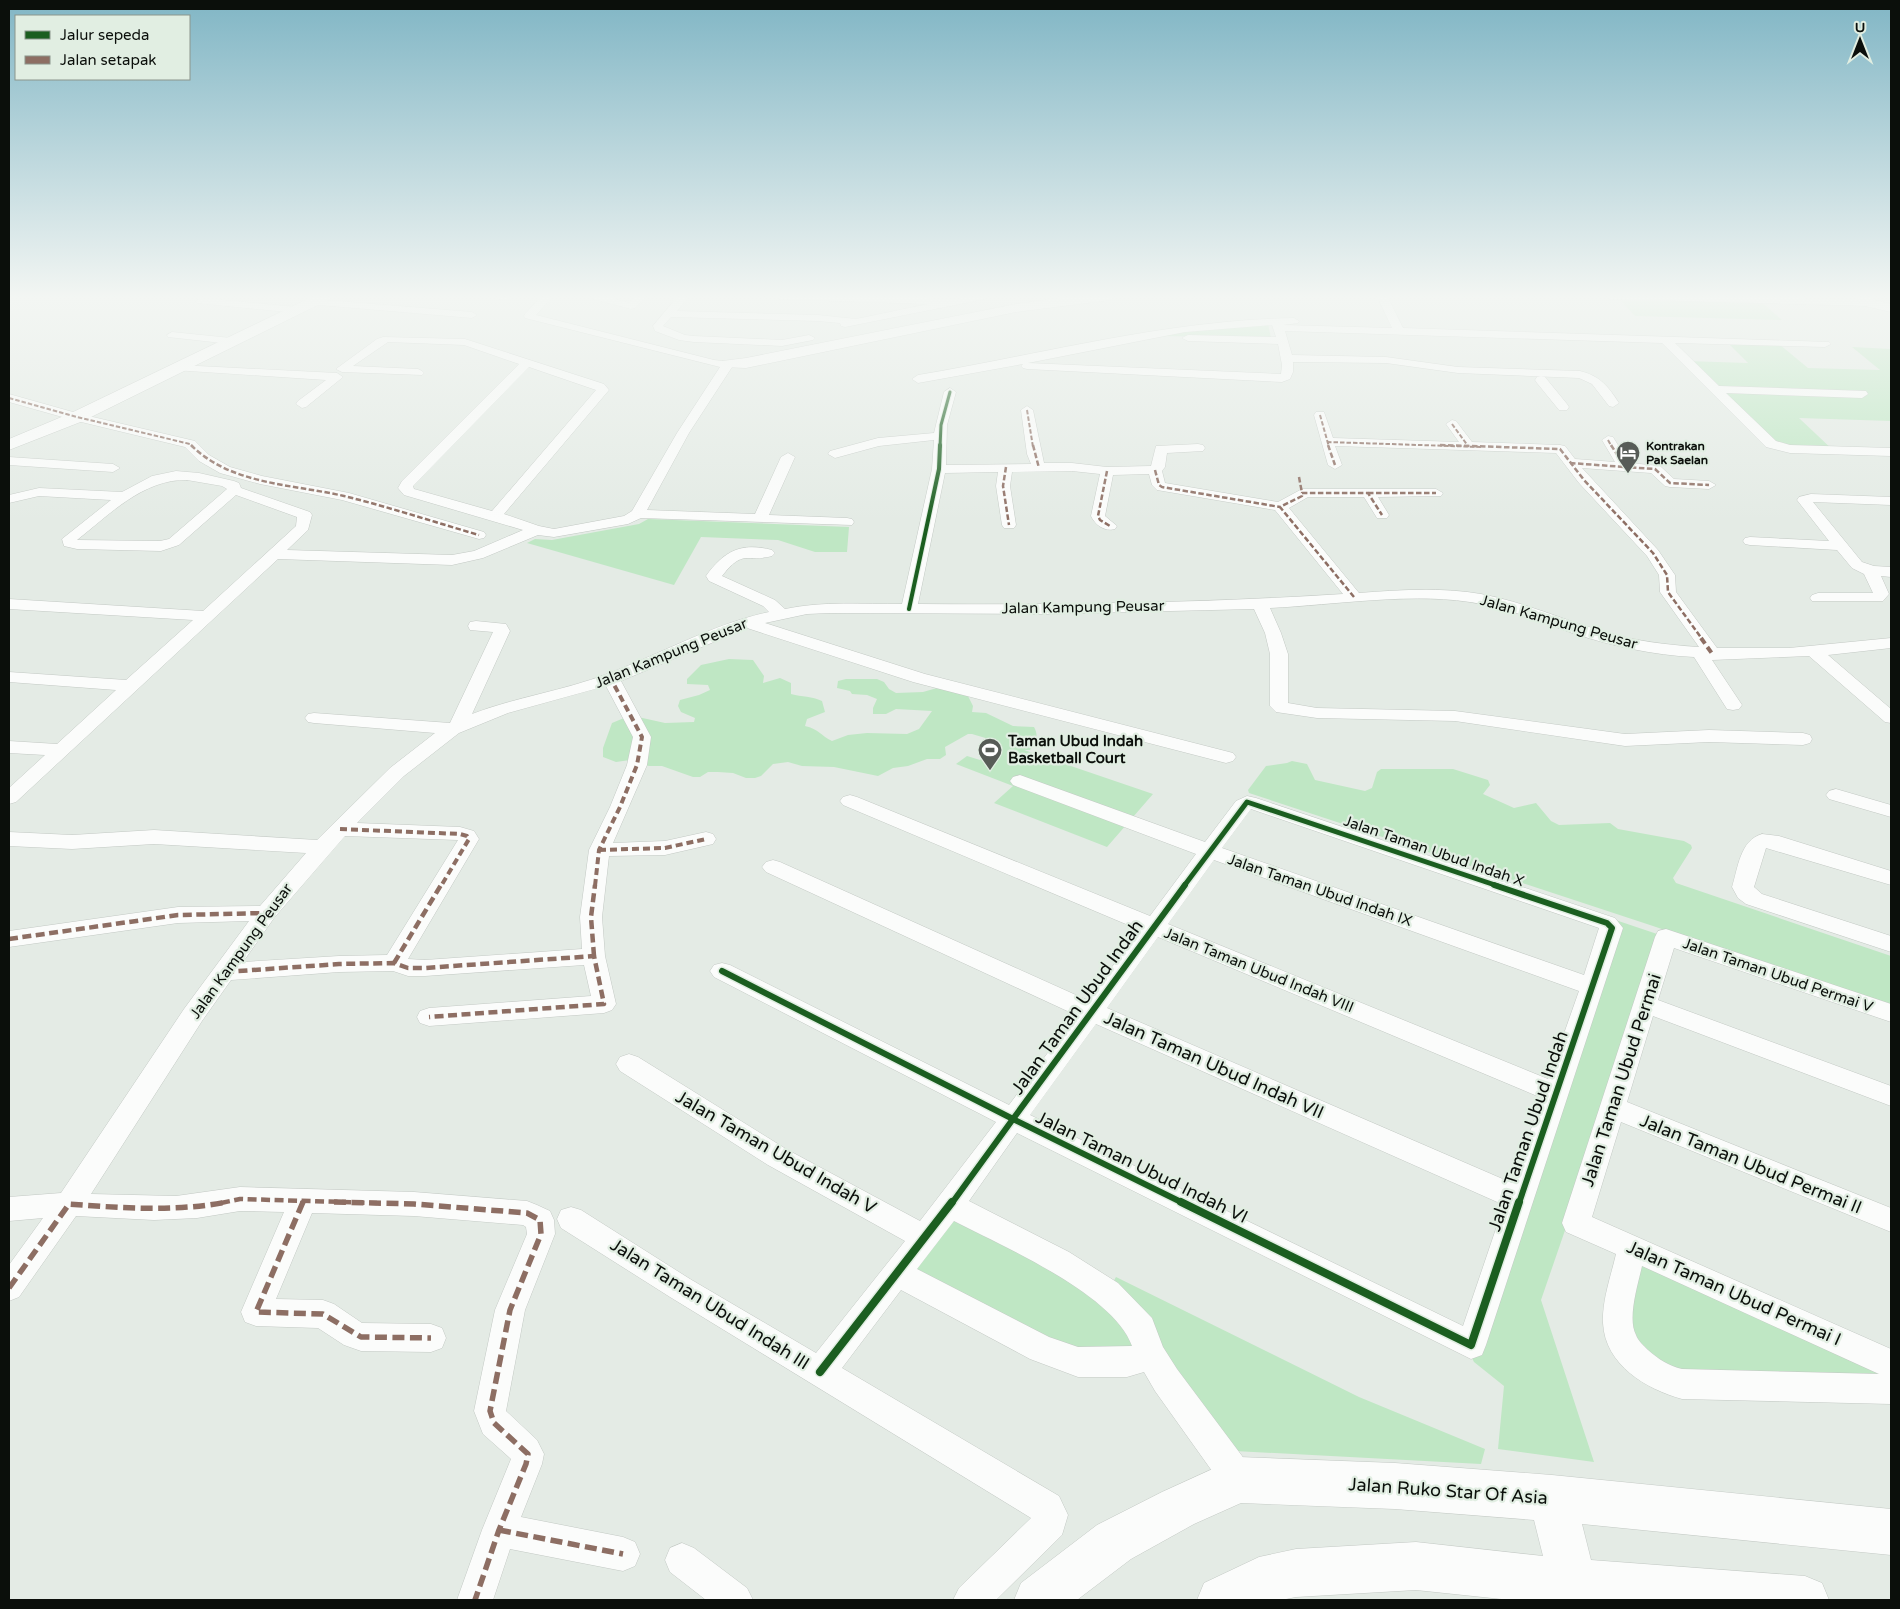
<svg xmlns="http://www.w3.org/2000/svg" width="1900" height="1609" viewBox="0 0 1900 1609" font-family="'Varela Round',sans-serif">
	<style>
		.green { fill: #bfe7c4 }
		.lines { fill: none; stroke-linecap: round; stroke-linejoin: round }
		.street-casing { stroke: #c3c9c4; stroke-width: 1 }
		.secondary-casing { stroke: #c3c9c4; stroke-width: 1 }
		.street { fill: #fbfcfb; fill-rule: evenodd }
		.secondary { fill: #fbfcfb; fill-rule: evenodd }
		.quiet-far4 { stroke: #8d6e63; stroke-width: 2; stroke-dasharray: 4.5 2; stroke-linecap: butt }
		.quiet-far3 { stroke: #8d6e63; stroke-width: 2.5; stroke-dasharray: 5.5 2.5; stroke-linecap: butt }
		.quiet-far2 { stroke: #8d6e63; stroke-width: 4; stroke-dasharray: 7 4; stroke-linecap: butt }
		.quiet-far1 { stroke: #8d6e63; stroke-width: 4.5; stroke-dasharray: 9 4.5; stroke-linecap: butt }
		.quiet { stroke: #8d6e63; stroke-width: 5.5; stroke-dasharray: 12 5.5; stroke-linecap: butt }
		.cycleway-far4-casing { stroke: #e1eee2; stroke-width: 5 }
		.cycleway-far3-casing { stroke: #e1eee2; stroke-width: 6 }
		.cycleway-far2-casing { stroke: #e1eee2; stroke-width: 8 }
		.cycleway-far1-casing { stroke: #e1eee2; stroke-width: 9 }
		.cycleway-casing { stroke: #e1eee2; stroke-width: 11 }
		.cycleway-far4 { stroke: #1b5e20; stroke-width: 3 }
		.cycleway-far3 { stroke: #1b5e20; stroke-width: 4 }
		.cycleway-far2 { stroke: #1b5e20; stroke-width: 5 }
		.cycleway-far1 { stroke: #1b5e20; stroke-width: 6 }
		.cycleway { stroke: #1b5e20; stroke-width: 8 }
		.labels { text-anchor: middle; dominant-baseline: central; stroke-width: 4.5; stroke-linejoin: round; paint-order: stroke }
		.far-poi-label { font-size: 12px; font-weight: bold; fill: #0b0f0b; stroke: #e1eee2; text-anchor: start }
		.street-label { font-size: 15px; fill: #0b0f0b; stroke: #e1eee2 }
		.poi-label { font-size: 15px; font-weight: bold; fill: #0b0f0b; stroke: #e1eee2; text-anchor: start }
		.near-street-label { font-size: 18px; fill: #0b0f0b; stroke: #e1eee2 }
	</style>
	<rect width="100%" height="100%" fill="#e4ebe5"/>
	<g class="green">
		<path d="M1616 296 1759 300 1782 320 1635 316Z"/>
		<path d="M1268 324 1271 338 1161 336 1163 334Z"/>
		<path d="M1728 343 1779 344 1808 368 1880 370 1852 347 1891 349V421L1799 418 1834 451 1779 448 1686 361 1748 363Z"/>
		<path d="M648 519 849 527 847 552H815L778 540 701 537 674 585 527 543 535 539 552 540 639 524Z"/>
		<path d="M729 659 753 660 764 676 763 683 780 678 791 683V694C802 697 812 696 822 701L825 712 807 719 805 726C819 729 821 736 832 741L848 735 867 733 907 734 919 729 932 711 896 709 886 714H873V708L877 699 867 695 852 694 850 691 837 688 838 681 846 679H877L884 682 889 689 896 693 923 692 937 688 968 696 973 706 972 712 986 713 1013 726 1034 727C1039 736 1036 742 1030 750H1024L1153 794 1107 847 994 803 1013 786 956 764 967 756 980 760 999 742 972 734H968L945 747 946 755 940 759H927L908 766 893 768 878 776 834 767 802 766 788 762 773 764 761 776 755 778H746L733 773 718 772H708L700 777H693L662 766H649L630 760 616 762 603 757V748L612 723 624 718 638 717 665 723 694 722 695 718 681 712 678 706 680 700 699 695 710 690 708 685 687 684V679L701 665Z"/>
		<path d="M1292 761 1307 764 1315 780 1365 791 1372 788 1377 772 1381 769H1453L1488 780 1490 785 1483 794 1514 808 1536 803 1551 821 1559 825 1610 823 1618 829 1684 841 1691 845 1692 848 1673 878 1676 883 1891 956V1007L1653 926 1249 793 1248 790 1266 766 1287 763Z"/>
		<path d="M1259 800 1666 937 1541 1300 1594 1462 1498 1449 1504 1386 1474 1362 1472 1358 1612 930Z"/>
		<path d="M950 1205 1108 1291 1116 1277 1359 1397 1485 1449 1481 1464 1216 1450 1151 1355 1078 1362 897 1273Z"/>
		<path d="M1632 1248 1891 1364V1389L1682 1384 1618 1324Z"/>
	</g>
	<g class="lines">
		<defs>
			<g id="street">
				<path d="M492 296H511L512 297 507 300 493 298Z"/>
				<path d="M542 296H553L536 315 714 360 732 362 734 364 689 433 647 510 755 514 781 457 788 453 795 457 769 515 847 518 852 519 854 522 852 525 641 518 628 524 554 537 538 535 483 558 452 565 278 559 16 802 9 804V788L45 755 9 753V741L57 744 116 690 9 682V672L126 680 193 620 9 609V599L203 611 296 526 297 517 236 495 179 545 161 551 77 549 64 546 62 539 111 500 39 496 9 503V495L39 488 122 492 152 476 176 471 199 473 234 481 239 483 241 488 310 512 312 515 308 530 287 550 452 555 474 551 523 530 404 495 398 488 402 481 519 364 464 345 388 342 353 366 418 369 422 371 424 373 422 375 342 372 336 369 377 339 383 337 465 339 604 384 609 390 504 514 539 526 554 529 624 516 632 511 677 433 720 367 525 318 524 316 525 314ZM529 367 596 390 492 511 414 489 413 486ZM187 480 222 486 227 489 169 539 160 541 77 540C109 515 143 479 187 480Z"/>
				<path d="M589 296H605L629 303 636 296H647L635 308 631 309 590 298Z"/>
				<path d="M678 296H689L677 311 818 315 856 319 928 304 779 299 774 296H871L955 299 969 296H990L985 299 845 327 841 326 840 323 818 321 671 317 663 326 685 335 694 336 782 340 809 335 815 338 813 340 782 346 694 342 679 340 655 331 653 326Z"/>
				<path d="M1377 296H1387L1403 328 1829 342 1831 344 1825 347 1675 343 1719 386 1866 391 1868 394 1862 398 1726 393 1776 441 1790 445 1891 448V456L1790 453 1766 447 1662 343 1285 331 1292 355 1386 357 1458 367 1580 371C1600 376 1608 386 1619 403L1613 407 1609 406 1592 384 1579 378 1458 373 1386 363 1293 362V372L1290 379 1282 382 1027 369 1023 368 1021 366 1023 364 918 383 912 379 918 375C1043 354 1167 320 1294 318L1299 321 1298 323 1283 325 1392 328ZM1272 325 1276 337 1188 335 1182 338 1188 341 1278 344 1282 365 1281 374 1028 363 1185 332Z"/>
				<path d="M1605 296H1726L1870 300 1875 303 1870 306 1610 299Z"/>
				<path d="M201 298 297 307 302 310 297 313 197 303 196 301Z"/>
				<path d="M312 299 472 312 477 315 472 318 308 304 307 302Z"/>
				<path d="M172 332 231 338 237 341 231 344 168 337 167 335Z"/>
				<path d="M178 365 337 373 343 377 306 407 302 408 296 404 298 401 326 380 174 370 172 368Z"/>
				<path d="M1541 376 1545 377 1567 404 1569 407 1567 410H1559L1537 383 1535 380 1537 377Z"/>
				<path d="M950 388 956 392 947 425 946 465 1031 464 1027 454 1021 410 1027 406 1033 410 1044 463H1072L1107 467 1151 466 1156 446 1198 444 1203 445 1205 448 1203 451 1167 453 1165 467 1162 471 1165 483 1278 502 1302 489H1436L1443 493 1441 496 1378 497 1389 515 1387 518H1377L1364 497H1308L1289 508 1359 593C1399 590 1441 587 1481 594 1524 602 1563 620 1605 632 1635 641 1667 645 1699 647L1660 592 1659 575 1647 556 1579 483 1556 453 1335 446 1342 465 1335 469 1328 465 1314 415 1316 412H1324L1333 438 1459 442 1446 424 1452 420 1456 421 1472 442 1560 445 1565 446 1575 459 1615 462 1602 440 1608 436 1613 437 1629 463 1660 466 1674 479 1709 481 1716 485 1709 489 1670 487 1665 486 1651 473 1582 468 1658 550 1675 575 1676 592 1717 648H1789L1891 638V648L1828 655 1891 709V723L1885 722 1809 656 1712 660 1742 705 1739 709 1733 710 1727 709 1694 657C1653 655 1613 646 1575 634 1544 623 1514 610 1481 604 1418 591 1335 605 1270 608L1281 633 1288 654V703L1317 708 1455 711 1625 734 1709 730 1803 733 1810 735 1812 739 1810 743 1803 745 1709 742 1625 746 1455 721 1317 718 1276 712 1270 706V654L1265 633 1254 609 1045 614 830 613 807 614 765 623 925 674 1233 753 1236 757 1233 761 1226 763 913 682 747 628 621 681 651 737 647 765 613 843 665 841 706 832 713 834 716 839 713 844 665 855 609 856 602 917 605 956 616 1004 612 1010 604 1013 429 1026 420 1023 417 1017 420 1011 429 1008 591 996 584 965 425 976H408L393 971 339 972 231 980 202 1021 91 1194 176 1196 240 1187 414 1192 527 1201 537 1205 550 1211 554 1220 555 1234 525 1310 506 1411 537 1440 544 1454 542 1464 521 1517 623 1537 635 1542 640 1554 635 1566 623 1571 510 1549 493 1600H457L482 1530 511 1459 483 1434 474 1411 495 1310 527 1234 526 1227 523 1225 414 1216 312 1213 276 1299 323 1300 334 1304 362 1323 431 1324 442 1328 446 1338 442 1348 431 1352 361 1351 344 1345 318 1328 256 1326 245 1322 241 1312 284 1212 240 1211 197 1218 154 1220 76 1216 19 1297 9 1301V1265L43 1218 9 1221V1197L61 1193 184 1009 249 921 178 923 9 947V931L178 907 260 906 306 853 154 844 72 849 9 846V832L72 835 154 830 317 840 390 768 435 733 314 723 308 722 305 718 308 714 314 713 450 723 493 632 470 630 468 626 470 622 476 621 506 624 510 631 472 714C516 697 563 691 607 674 661 654 713 624 769 612L763 606 709 581 706 576C724 551 741 542 772 550L775 553 772 556C746 563 744 548 722 576L775 600 785 609C823 601 863 604 902 604L932 469 934 440 879 446 835 458 828 454 830 451 878 438 934 433 944 392ZM1072 471 1100 474 1091 516C1095 525 1105 532 1115 529L1117 526 1105 516 1113 475 1149 474 1152 485 1157 490 1275 510 1343 594C1202 603 1060 605 918 604L945 473 998 472 996 486 1002 525 1004 528H1014L1016 525 1010 486 1012 472ZM606 686 633 737 627 765 610 807 589 850 580 917 582 949 425 960 408 959 479 839 474 831 460 827 357 823 404 776 459 733 508 713ZM345 836 458 840 387 955 339 956 243 962 274 918Z"/>
				<path d="M9 394 80 414 195 441 209 455 230 467 262 476 349 493 484 532 486 535 484 538 479 539 342 500 260 484 220 473 199 461 185 447 73 420 9 402Z"/>
				<path d="M9 457 113 464 120 468 113 472 9 465Z"/>
				<path d="M1811 494 1891 497V505L1813 502 1862 562 1874 566 1891 567V577L1881 576 1889 594 1883 601H1812L1810 598 1812 595 1818 593H1873L1864 574 1852 568 1837 550 1750 545 1745 544 1743 541 1745 538 1750 537 1829 541 1797 500 1799 497Z"/>
				<path d="M1020 775 1205 842 1236 801 1247 796 1256 798 1615 918 1623 928 1486 1345 1482 1355 1471 1359 1017 1133 969 1201 1069 1252 1118 1283 1152 1318 1163 1347 1177 1369 1251 1468 1256 1480 1251 1492 1239 1497 1227 1492 1155 1391 1144 1372 1127 1377H1078L1030 1359 901 1290 842 1368 1059 1496 1068 1515 1062 1535 996 1600H953L959 1588 1031 1518 670 1297 561 1228 557 1219 561 1210 571 1207 581 1210 690 1279 816 1353 905 1241 768 1165 620 1071 616 1064 620 1057 629 1054 638 1057 786 1149 920 1221 996 1122 714 977 710 971 714 965 722 963 730 965 1009 1105 1076 1015 766 872 762 867 766 862 773 860 780 862 1087 1000 1140 930 843 805 840 801 843 797 850 795 857 797 1150 916 1196 854 1013 785 1010 781 1013 777ZM1251 809 1599 928 1584 975 1222 848ZM1214 860 1579 991 1548 1079 1168 924ZM1158 937 1542 1098 1512 1183 1107 1008ZM1096 1024 1504 1205 1463 1326 1030 1115ZM954 1221C1002 1246 1114 1294 1132 1346L1078 1347 1049 1337 917 1269Z"/>
				<path d="M1836 789 1891 805V817L1829 799 1826 795 1829 791Z"/>
				<path d="M1762 834 1779 836 1891 871V885L1766 848 1754 887 1762 894 1891 936V952L1746 904 1738 898 1732 887C1738 868 1740 840 1762 834Z"/>
				<path d="M1666 929 1891 1004V1022L1674 948 1658 1000 1891 1086V1106L1653 1016 1627 1102 1891 1208V1232L1621 1122 1592 1217 1891 1349V1404L1682 1399C1646 1389 1605 1365 1603 1323 1602 1300 1611 1276 1616 1254L1566 1232 1562 1223 1655 937 1658 931ZM1642 1266 1879 1374 1682 1369C1669 1366 1658 1359 1648 1350 1644 1346 1638 1341 1636 1335 1627 1319 1638 1284 1642 1266Z"/>
				<path d="M682 1543 694 1548 747 1588 753 1600H706L670 1572 665 1560 670 1548Z"/>
			</g>
			<g id="secondary">
				<path d="M314 296H332L330 299 83 421 9 450V439L71 413Z"/>
				<path d="M1076 296H1117L1110 300 1016 312 746 368 722 367 720 364 722 361 746 358 1016 304Z"/>
				<path d="M1857 296H1871L1875 300 1891 304V312L1865 306 1858 301Z"/>
				<path d="M1239 1457 1395 1463 1552 1475 1891 1509V1555L1582 1524 1591 1560 1805 1576 1822 1583 1829 1600H1511L1416 1590 1296 1597 1281 1600H1197L1204 1583 1259 1557 1296 1549 1416 1542 1543 1556 1534 1520 1395 1509 1241 1503 1194 1524 1131 1559 1077 1600H1014L1021 1583 1097 1525 1162 1492Z"/>
			</g>
		</defs>
		<use href="#street" class="street-casing"/>
		<use href="#secondary" class="secondary-casing"/>
		<use href="#street" class="street"/>
		<use href="#secondary" class="secondary"/>
		<g class="quiet-far4">
			<path d="M9 398 77 417 190 444 193 447"/>
			<path d="M1027 410 1033 447"/>
			<path d="M1320 415 1329 447"/>
			<path d="M1452 424 1468 446"/>
			<path d="M1608 440 1612 447"/>
			<path d="M1327 442 1481 447"/>
		</g>
		<g class="quiet-far3">
			<path d="M191 445C231 485 292 484 344 496 389 507 434 522 479 535"/>
			<path d="M1033 445 1039 468"/>
			<path d="M1328 445 1335 465"/>
			<path d="M1440 445 1560 449 1584 480 1653 553 1667 575 1668 592 1702 639"/>
			<path d="M1611 445 1625 467 1655 469 1670 483 1709 485"/>
			<path d="M1570 463 1625 467"/>
			<path d="M1006 467 1003 486 1009 525"/>
			<path d="M1155 470 1159 485 1162 487 1280 507"/>
			<path d="M1107 471 1098 516 1100 520 1110 526"/>
			<path d="M1299 477 1302 493"/>
			<path d="M1368 493H1436"/>
			<path d="M1354 597 1280 507 1302 496V493H1368L1382 515"/>
		</g>
		<g class="quiet-far2">
			<path d="M1701 638 1713 655"/>
			<path d="M340 829 460 834 467 836 469 839 441 886"/>
			<path d="M599 850 665 848 706 839"/>
			<path d="M595 886 599 850 620 807 637 765 642 737 611 679"/>
		</g>
		<g class="quiet-far1">
			<path d="M9 939 178 915 266 913"/>
			<path d="M594 956 591 917 595 885"/>
			<path d="M394 963 441 885"/>
			<path d="M225 972 339 964 394 963 408 968H425L594 956 604 1004 429 1017"/>
			<path d="M221 1203 240 1199 377 1203"/>
			<path d="M302 1203 303 1201"/>
		</g>
		<g class="quiet">
			<path d="M303 1202 256 1312 323 1314 361 1337 431 1338"/>
			<path d="M334 1202 414 1204 527 1213 540 1220 541 1234 510 1310 490 1411 494 1423 528 1454 526 1464 499 1530 475 1600"/>
			<path d="M9 1288 69 1204C121 1208 175 1212 227 1202"/>
			<path d="M499 1530 623 1554"/>
		</g>
		<defs>
			<path id="cycleway-far4" d="M940 447 941 425 950 392"/>
			<path id="cycleway-far3" d="M909 609 939 469 940 445"/>
			<path id="cycleway-far2" d="M1184 886 1247 802 1498 886"/>
			<g id="cycleway-far1">
				<path d="M1494 885 1607 923 1612 928 1519 1203"/>
				<path d="M722 971 1013 1119"/>
				<path d="M1013 1119 1183 1203"/>
				<path d="M1013 1119 1185 885"/>
				<path d="M952 1203 1013 1119"/>
			</g>
			<g id="cycleway">
				<path d="M1181 1202 1471 1345 1519 1202"/>
				<path d="M820 1372 952 1202"/>
			</g>
		</defs>
		<use href="#cycleway-far4" class="cycleway-far4-casing"/>
		<use href="#cycleway-far3" class="cycleway-far3-casing"/>
		<use href="#cycleway-far2" class="cycleway-far2-casing"/>
		<use href="#cycleway-far1" class="cycleway-far1-casing"/>
		<use href="#cycleway" class="cycleway-casing"/>
		<use href="#cycleway-far4" class="cycleway-far4"/>
		<use href="#cycleway-far3" class="cycleway-far3"/>
		<use href="#cycleway-far2" class="cycleway-far2"/>
		<use href="#cycleway-far1" class="cycleway-far1"/>
		<use href="#cycleway" class="cycleway"/>
	</g>
	<linearGradient id="sky" x2="0" y2="1"><stop stop-color="#81b6c5"/><stop offset="0.57" stop-color="#f3f6f3"/><stop offset="1" stop-color="#f3f6f3" stop-opacity="0"/></linearGradient>
	<rect width="1900" height="521" fill="url(#sky)"/>
	<defs>
		<symbol id="hotel-pin" viewBox="-11 -11 22 30"><path d="M0 17L-7.5 6A9.5 9.5 0 1 1 7.5 6Z" fill="#575c57" stroke="#e1eee2"/><path d="M-6-4.5h1.5V1H6V5H4.5V3h-9V5H-6ZM-4 0a1.8 1.8 0 1 1 3.6 0ZM.5 0V-2.5h3Q6-2.5 6 0Z" fill="#fff"/></symbol>
		<symbol id="stadium-pin" viewBox="-11 -11 22 30"><path d="M0 17L-7.5 6A9.5 9.5 0 1 1 7.5 6Z" fill="#575c57" stroke="#e1eee2"/><path d="M0-5a6.5 5 0 1 0 0 10a6.5 5 0 1 0 0-10ZM-3.5-1.8h7v3.6h-7Z" fill="#fff"/></symbol>
	</defs>
	<g fill-rule="evenodd">
		<use href="#hotel-pin" x="1614" y="439" width="28" height="38"/>
		<use href="#stadium-pin" x="976" y="736" width="28" height="38"/>
	</g>
	<g class="labels">
		<g class="far-poi-label">
			<text x="1646" y="446">Kontrakan<tspan x="1646" dy="14">Pak Saelan</tspan></text>
		</g>
		<g class="street-label">
			<text transform="translate(1083 607) rotate(-1)">Jalan Kampung Peusar</text>
			<text transform="translate(1559 622) rotate(16)">Jalan Kampung Peusar</text>
			<text transform="translate(671 653) rotate(-22)">Jalan Kampung Peusar</text>
			<text transform="translate(1434 851) rotate(19)">Jalan Taman Ubud Indah X</text>
			<text transform="translate(1320 890) rotate(19)">Jalan Taman Ubud Indah IX</text>
			<text transform="translate(241 951) rotate(-54)">Jalan Kampung Peusar</text>
			<text transform="translate(1259 970) rotate(22)">Jalan Taman Ubud Indah VIII</text>
			<text transform="translate(1778 975) rotate(19)">Jalan Taman Ubud Permai V</text>
		</g>
		<g class="poi-label">
			<text x="1008" y="741">Taman Ubud Indah<tspan x="1008" dy="17">Basketball Court</tspan></text>
		</g>
		<g class="near-street-label">
			<text transform="translate(1077 1007) rotate(-54)">Jalan Taman Ubud Indah</text>
			<text transform="translate(1214 1065) rotate(24)">Jalan Taman Ubud Indah VII</text>
			<text transform="translate(1621 1080) rotate(-72)">Jalan Taman Ubud Permai</text>
			<text transform="translate(1528 1131) rotate(-71)">Jalan Taman Ubud Indah</text>
			<text transform="translate(776 1152) rotate(30)">Jalan Taman Ubud Indah V</text>
			<text transform="translate(1751 1164) rotate(22)">Jalan Taman Ubud Permai II</text>
			<text transform="translate(1142 1167) rotate(26)">Jalan Taman Ubud Indah VI</text>
			<text transform="translate(1734 1293) rotate(24)">Jalan Taman Ubud Permai I</text>
			<text transform="translate(710 1304) rotate(32)">Jalan Taman Ubud Indah III</text>
			<text transform="translate(1448 1491) rotate(4)">Jalan Ruko Star Of Asia</text>
		</g>
	</g>
	<rect width="1900" height="1609" fill="none" stroke="#0b0f0b" stroke-width="20"/>
	<rect x="15" y="15" width="175" height="65" fill="#e1eee2" stroke="#8b958c"/>
	<rect x="25" y="31" width="25" height="8" fill="#1b5e20" stroke="#8b958c"/>
	<text x="60" y="40" font-size="15" fill="#0b0f0b">Jalur sepeda</text>
	<rect x="25" y="56" width="25" height="8" fill="#8d6e63" stroke="#8b958c"/>
	<text x="60" y="65" font-size="15" fill="#0b0f0b">Jalan setapak</text>
	<g transform="translate(1860 40)" stroke="#e1eee2" stroke-width="4" paint-order="stroke">
	<path d="M0-4L9 19L0 12L-9 19Z" fill="#0b0f0b"/>
	<text y="-8" font-size="14" font-weight="bold" text-anchor="middle" fill="#0b0f0b">U</text>
	</g>
</svg>
